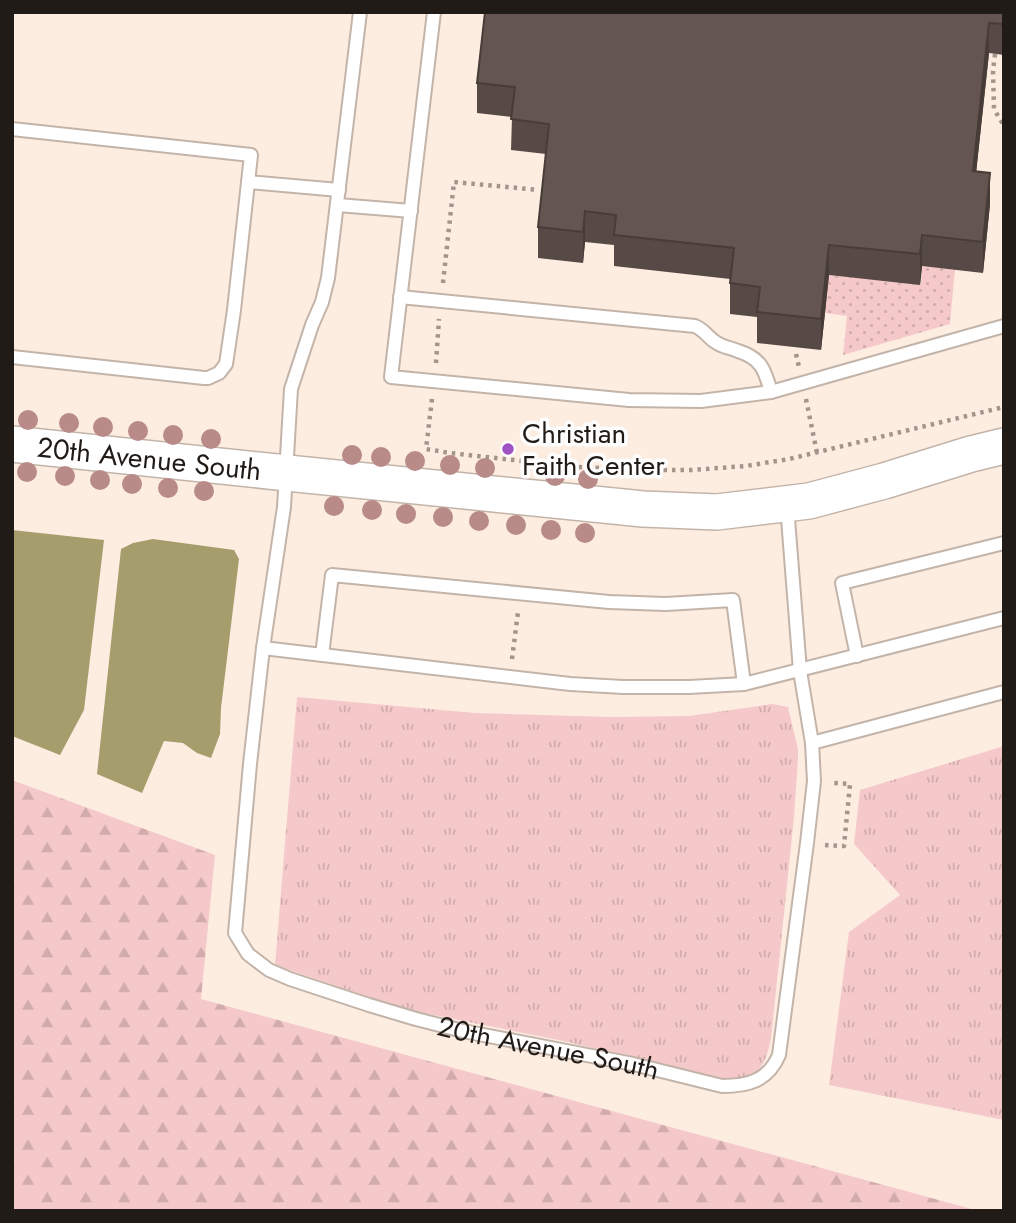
<svg xmlns="http://www.w3.org/2000/svg" width="1016" height="1223" viewBox="0 0 1016 1223" font-family="Jost,sans-serif">
	<style>
		.grass { fill: url(#grass-tufts) }
		.forest { fill: url(#forest-firs) }
		.park { fill: url(#park-dots) }
		.water { fill: #a59d6c }
		.lines { fill: none; stroke-linecap: round; stroke-linejoin: round }
		.lane-casing { stroke: #c3b4aa; stroke-width: 16 }
		.secondary-casing { stroke: #c3b4aa; stroke-width: 38 }
		.path { stroke: #a1958d; stroke-width: 4.5; stroke-dasharray: 3.5 5; stroke-linecap: butt }
		.lane { stroke: #fff; stroke-width: 12 }
		.secondary { stroke: #fff; stroke-width: 35 }
		.tree { fill: #b88a88 }
		.wall { fill: #574945 }
		.shaded-wall { fill: #473c38 }
		.building { fill: #655550; stroke: #473c38; stroke-width: 2 }
		.poi-dot { fill: #9f52c3; stroke: #fdfdfd; stroke-width: 2.5 }
		.labels { text-anchor: middle; dominant-baseline: central; stroke-width: 7; stroke-linejoin: round; paint-order: stroke }
		.poi-label { font-size: 28px; fill: #201b17; stroke: #fdfdfd; text-anchor: start }
		.street-label { font-size: 28px; fill: #201b17; stroke: #fdfdfd }
	</style>
	<defs>
		<pattern id="grass-tufts" width="24" height="20" patternUnits="userSpaceOnUse" patternTransform="scale(1.75)"><rect width="24" height="20" fill="#f5c9ca"/><path d="M3 7l-1-3M5 7V3M7 7l1-3M15 17l-1-3M17 17v-4M19 17l1-3" fill="none" stroke="#d2acad"/></pattern>
		<pattern id="forest-firs" width="22" height="20" patternUnits="userSpaceOnUse" patternTransform="scale(1.75)"><rect width="22" height="20" fill="#f5c9ca"/><path d="M5 1l3.5 6h-7zM16 11l3.5 6h-7z" fill="#d2acad"/></pattern>
		<pattern id="park-dots" width="8" height="8" patternUnits="userSpaceOnUse" patternTransform="scale(1.75)"><rect width="8" height="8" fill="#f5c9ca"/><path d="M2 2h.1M6 6h.1" fill="none" stroke="#d2acad" stroke-width="1.8" stroke-linecap="round"/></pattern>
	</defs>
	<rect width="100%" height="100%" fill="#fdede1"/>
	<g class="grass">
		<path d="M297 697 475 713 611 717 689 716 772 704 788 707 798 749V759L794 817 771 1039C764 1073 752 1085 715 1078L568 1042 404 1009 275 965Z"/>
		<path d="M1004 746V1120L829 1085 849 932 900 895 854 844 860 790Z"/>
	</g>
	<path class="forest" d="M12 780 215 855 201 999 979 1211H12Z"/>
	<path class="park" d="M922 266 955 269 950 324 843 355 847 316 825 313 829 275 921 284Z"/>
	<g class="water">
		<path d="M12 530 104 540 84 710 60 755 12 736Z"/>
		<path d="M153 539 234 550 239 559 221 708 220 734 211 758 197 753 183 743 164 741 142 793 97 774 121 549 133 543Z"/>
	</g>
	<g class="lines">
		<defs>
			<g id="lane">
				<path id="s1" d="M360 12 328 278 322 302 312 325 291 389 284 507 263 648 250 764 235 933 248 954 269 970 290 979 369 1005 416 1019 463 1031 633 1064 722 1086C748 1086 768 1081 779 1055L807 843 814 781 812 743 800 671 787 506"/>
				<path d="M434 12 391 377 629 400 701 401 771 392 1004 326"/>
				<path d="M12 129 251 155 234 310 226 364 219 373 208 378H204L12 357"/>
				<path d="M248 182 339 190"/>
				<path d="M338 205 411 211"/>
				<path d="M400 297 695 326C706 331 708 338 717 343 723 347 731 348 738 351 761 358 765 370 771 392"/>
				<path d="M263 648 570 684 623 687H689L744 684 1004 618"/>
				<path d="M322 655 332 575 609 602 666 604 733 600 744 684"/>
				<path d="M857 656 842 583 1004 543"/>
				<path d="M812 743 1004 692"/>
			</g>
			<g id="secondary">
				<path id="s2" d="M12 444 287 473 643 509 717 512 809 501 884 481 971 454 1004 446"/>
			</g>
		</defs>
		<use href="#lane" class="lane-casing"/>
		<use href="#secondary" class="secondary-casing"/>
		<g class="path">
			<path d="M995 54 993 71 994 109 1004 126"/>
			<path d="M443 283 454 182 539 190"/>
			<path d="M796 354 799 367"/>
			<path d="M436 363 439 319"/>
			<path d="M432 399 426 449 450 453 577 467 646 470H691L746 466 789 459 1004 407"/>
			<path d="M806 399 817 453"/>
			<path d="M512 659 518 612"/>
			<path d="M825 845 844 846 850 784 833 783"/>
		</g>
		<use href="#lane" class="lane"/>
		<use href="#secondary" class="secondary"/>
	</g>
	<g class="tree">
		<circle cx="28" cy="420" r="10"/>
		<circle cx="69" cy="423" r="10"/>
		<circle cx="103" cy="427" r="10"/>
		<circle cx="138" cy="431" r="10"/>
		<circle cx="173" cy="435" r="10"/>
		<circle cx="211" cy="439" r="10"/>
		<circle cx="352" cy="455" r="10"/>
		<circle cx="381" cy="457" r="10"/>
		<circle cx="415" cy="461" r="10"/>
		<circle cx="450" cy="465" r="10"/>
		<circle cx="485" cy="468" r="10"/>
		<circle cx="27" cy="472" r="10"/>
		<circle cx="65" cy="476" r="10"/>
		<circle cx="555" cy="476" r="10"/>
		<circle cx="588" cy="479" r="10"/>
		<circle cx="100" cy="480" r="10"/>
		<circle cx="132" cy="484" r="10"/>
		<circle cx="168" cy="488" r="10"/>
		<circle cx="204" cy="491" r="10"/>
		<circle cx="334" cy="506" r="10"/>
		<circle cx="372" cy="510" r="10"/>
		<circle cx="406" cy="514" r="10"/>
		<circle cx="443" cy="517" r="10"/>
		<circle cx="479" cy="521" r="10"/>
		<circle cx="516" cy="525" r="10"/>
		<circle cx="551" cy="530" r="10"/>
		<circle cx="585" cy="533" r="10"/>
	</g>
	<path class="wall" d="M1004 12V55L989 53 976 172 990 204 983 273 922 266 920 285 829 275 821 350 757 343V317L730 314V279L614 266V245L585 242 583 263 538 258V227L546 154 511 150 512 117 477 113V83Z"/>
	<g class="shaded-wall">
		<path d="M989 23V53L973 202V171Z"/>
		<path d="M990 173V204L983 273V242Z"/>
		<path d="M585 211V242L583 263V232Z"/>
		<path d="M922 235V266L920 285V254Z"/>
		<path d="M829 245V275L821 350V319Z"/>
	</g>
	<path class="building" d="M485 12H1004V24L989 23 973 171 990 173 983 242 922 235 920 254 829 245 821 319 757 312 760 287 730 283 734 248 614 235 616 215 585 211 583 232 538 227 549 124 511 119 515 87 477 83Z"/>
	<circle class="poi-dot" cx="508" cy="449" r="7"/>
	<g class="labels">
		<g class="poi-label">
			<text x="522" y="433">Christian<tspan x="522" dy="32">Faith Center</tspan></text>
		</g>
		<g class="street-label">
			<text stroke="none"><textPath href="#s2" startOffset="138">20th Avenue South</textPath></text>
			<text stroke="none"><textPath href="#s1" startOffset="1274">20th Avenue South</textPath></text>
		</g>
	</g>
	<rect width="1016" height="1223" fill="none" stroke="#201b17" stroke-width="28"/>
</svg>
